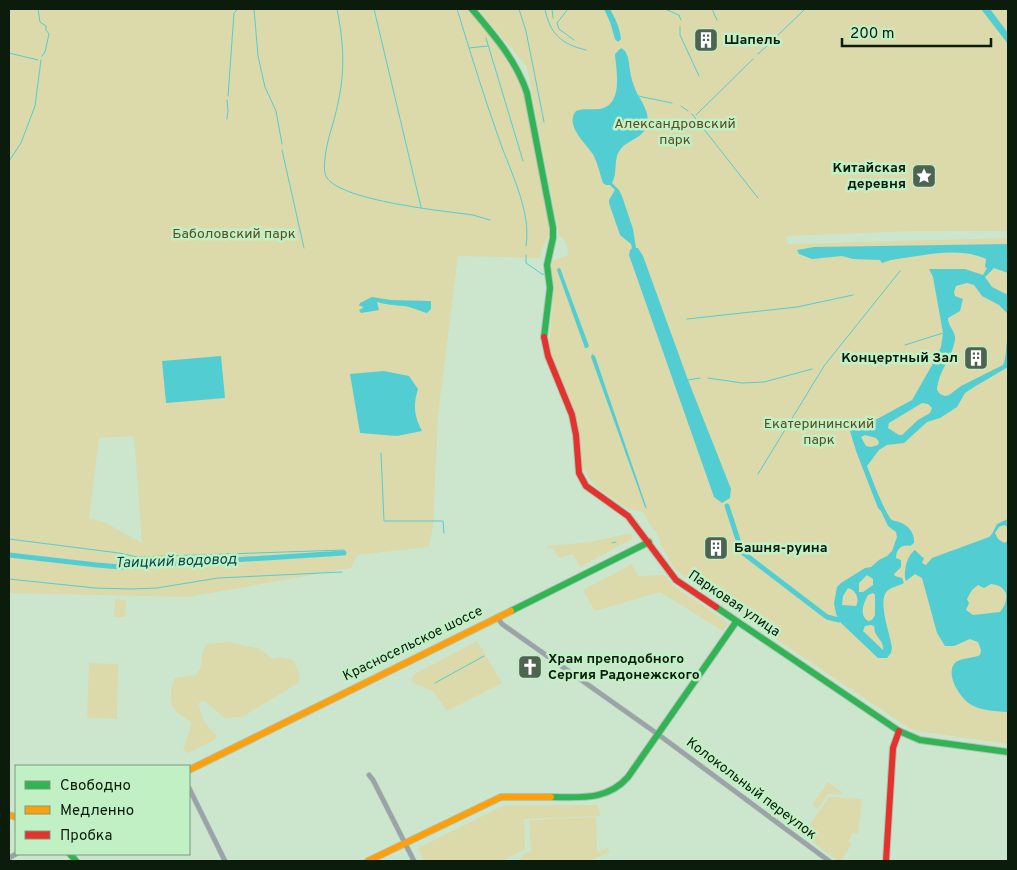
<svg xmlns="http://www.w3.org/2000/svg" width="1017" height="870" viewBox="0 0 1017 870" font-family="Overpass,sans-serif">
	<style>
		.green { fill: #dcd9ab; fill-rule: evenodd }
		.water { fill: #52ced3; fill-rule: evenodd }
		.lines { fill: none; stroke-linecap: round; stroke-linejoin: round }
		.stream { stroke: #52ced3; stroke-width: 1 }
		.canal { stroke: #52ced3; stroke-width: 5 }
		.street-casing { stroke: #b0c3b1; stroke-width: 5.5 }
		.fast-casing { stroke: #b0c3b1; stroke-width: 8 }
		.slow-casing { stroke: #b0c3b1; stroke-width: 8 }
		.jam-casing { stroke: #b0c3b1; stroke-width: 8 }
		.street { stroke: #9ba3a9; stroke-width: 4.5 }
		.fast { stroke: #30b455; stroke-width: 6 }
		.slow { stroke: #ff9f0a; stroke-width: 6 }
		.jam { stroke: #e5322d; stroke-width: 6 }
		.labels { text-anchor: middle; dominant-baseline: central; stroke-width: 5; stroke-linejoin: round; paint-order: stroke }
		.poi-label { font-size: 14px; font-weight: bold; fill: #0b1c0d; stroke: #c2f0c5; text-anchor: start }
		.park-label { font-size: 14px; fill: #5e4d24; stroke: #c2f0c5 }
		.street-label { font-size: 14px; fill: #0b1c0d; stroke: #c2f0c5 }
		.water-label { font-size: 15px; font-style: italic; fill: #054951; stroke: #c2f0c5 }
	</style>
	<rect width="100%" height="100%" fill="#cce6ce"/>
	<g class="green">
		<path d="M9 9H468L509 59 514 66 523 90 550 233 541 251V258L458 256 438 415 433 526 429 547 357 555 351 568 188 597 9 593ZM134 436 142 543 106 523 89 518 99 438Z"/>
		<path d="M478 9H1008V231H915L786 236 788 244 1008 238V744L917 731 909 728 749 621 680 573 674 568 659 541 660 540 656 531H654L643 512 629 509 601 491 590 480 582 464 581 442 575 413 553 366 549 349 554 289 551 261 568 255C568 245 566 242 559 235L527 67Z"/>
		<path d="M626 534H632V539L580 567 573 554 559 558 553 548 548 549 547 546 591 542Z"/>
		<path d="M632 564 638 576 664 575 672 585 728 623 723 631 660 592 595 611 583 590Z"/>
		<path d="M115 599 126 600 125 617H114Z"/>
		<path d="M477 641 502 683 447 711 433 691 411 682 414 674Z"/>
		<path d="M228 642 261 649 272 659 279 657 293 660 300 675 298 683 242 717 224 718 205 701 199 702C199 716 207 727 217 736L214 740 188 753 183 750 192 723C188 719 183 717 178 713 168 705 170 689 175 678L196 675 202 664V653L207 644Z"/>
		<path d="M89 663 118 664 117 719 87 718Z"/>
		<path d="M828 782 842 792V794H828L818 809 812 805Z"/>
		<path d="M829 797 862 799 858 834 852 833 848 842 852 844 841 861H838L803 835Z"/>
		<path d="M505 805H597L601 816 524 819 525 849 502 861H424L418 848Z"/>
		<path d="M596 817 597 852 608 848 610 852 589 861H519L523 854 531 851 529 820Z"/>
	</g>
	<g class="water">
		<path d="M604 9H610C615 18 620 28 621 39L618 42 615 39 610 22Z"/>
		<path d="M981 9H990L1008 33V44Z"/>
		<path d="M621 48C627 51 628 57 629 63 630 71 631 79 634 86 638 99 651 110 647 125 643 139 628 139 620 150 613 159 618 173 612 183L619 190 622 196 633 229 636 248H638L643 256 688 380 731 489 730 498 722 503 714 497 629 255 630 250 632 248 631 244 620 235 609 203V200L615 190 610 185H606L603 183C600 174 598 165 594 156 587 144 564 126 576 111 584 108 592 110 600 109 624 104 616 70 615 54Z"/>
		<path d="M1008 244V273L994 268 985 277 992 287 1008 295V314L999 305 982 296 974 285 967 283 956 286 954 292 955 296 963 299 960 311 948 318C948 327 956 331 955 340 952 358 938 372 937 390L940 394 945 396 949 395 961 386 1003 365C1007 356 1005 348 1008 338V367L974 387 965 393 957 407 940 418 927 422 904 443 887 445 879 450 867 466C871 476 885 514 892 520 893 521 897 521 899 522 908 525 915 533 914 543L910 546C902 544 896 549 896 558L901 560V567L894 574 895 576 902 578 904 583C899 586 891 587 887 591 877 602 891 636 892 648L891 653 887 658H878L841 623 836 614 834 603 837 587 841 583 865 568 871 567 879 560 887 556 892 551 897 537 896 532 888 526 881 511 878 508 856 451 850 431 868 424 912 400 935 360 941 347 943 333 933 277 929 269H965L983 275 987 268 985 267 986 259C958 246 921 256 891 260L882 263 880 260 853 259 842 256 812 259 799 254 797 250 814 247ZM922 403 928 404 932 408 930 413 918 420 902 435H899L888 428 889 423ZM865 435 876 438 879 442 878 445 871 447 866 446 861 437ZM867 575 873 579V585L863 592H859V583ZM848 588C856 590 860 599 856 606L842 605 843 596ZM873 593 875 595V615L872 620 868 621C859 615 863 604 868 595ZM871 625 874 626C875 629 874 631 876 634 879 640 884 642 883 650L863 631 865 626Z"/>
		<path d="M560 268 589 346 587 348H585L557 270V269Z"/>
		<path d="M372 297 391 300 431 301V309L427 313C420 311 412 307 404 306 394 305 387 305 377 302L379 310 361 313 359 310 363 308 362 306H359L360 303Z"/>
		<path d="M592 354 595 356 647 509 645 507 591 357Z"/>
		<path d="M221 356 225 398 166 403 162 361Z"/>
		<path d="M384 371 409 376 418 389C413 405 414 416 422 431L397 436 360 433 350 374Z"/>
		<path d="M1008 519V527L1004 525 999 527 995 533 998 539 1004 543 1008 541V712C996 711 980 711 970 704 960 698 946 675 954 664 959 657 973 659 980 655L981 650 978 642 970 639 954 646H945L937 633 922 578 915 574 906 581C903 572 907 555 915 550L922 557 924 558 922 563 926 565 932 558 989 537 992 534 997 524ZM991 584C1009 586 1010 600 1000 612L973 615 966 610 969 603 967 599 972 590 978 585 984 588Z"/>
	</g>
	<g class="lines">
		<g class="stream">
			<path d="M38 9 40 22 46 26V30L49 34 45 52 42 56"/>
			<path d="M254 9 258 56 265 87 276 111 282 144"/>
			<path d="M337 9C347 59 344 88 329 137 327 145 321 171 327 178 343 201 444 211 473 215L490 220"/>
			<path d="M374 9 421 207"/>
			<path d="M457 9C470 51 483 94 498 136 509 169 532 211 526 246"/>
			<path d="M519 9 526 31 544 122"/>
			<path d="M545 9C550 34 561 44 586 50"/>
			<path d="M552 9 553 18"/>
			<path d="M568 9 557 23 559 29 574 40"/>
			<path d="M665 9 679 15 681 20"/>
			<path d="M712 9 717 20"/>
			<path d="M680 27V35L699 76"/>
			<path d="M486 38 523 161"/>
			<path d="M775 38 805 9"/>
			<path d="M469 48 488 46"/>
			<path d="M9 53 38 60"/>
			<path d="M758 54 768 45"/>
			<path d="M228 96 234 13 238 9"/>
			<path d="M638 96 672 103"/>
			<path d="M227 100 228 110 227 119"/>
			<path d="M681 106 688 111"/>
			<path d="M692 114 758 198"/>
			<path d="M696 115 753 59"/>
			<path d="M282 150 304 248"/>
			<path d="M9 161 21 143 35 106 41 60"/>
			<path d="M526 255V263L542 274H545"/>
			<path d="M687 319 797 307 853 295"/>
			<path d="M905 345 943 333"/>
			<path d="M708 378 742 383 764 382 812 369"/>
			<path d="M688 380 700 378"/>
			<path d="M381 453 384 521H443L444 533"/>
			<path d="M758 474 824 366 900 271"/>
			<path d="M9 539 119 553 137 557 344 550"/>
			<path d="M612 543 616 542"/>
			<path d="M9 579 95 588 131 589 157 588 218 578 342 572"/>
			<path d="M435 683 484 656"/>
		</g>
		<g class="canal">
			<path d="M727 506 742 552 827 617 839 620"/>
			<path d="M9 555 97 565 121 567 344 553"/>
		</g>
		<defs>
			<g id="street">
				<path d="M497 617 502 624 659 735 829 861"/>
				<path d="M369 775 373 780 414 861"/>
				<path d="M189 788 225 861"/>
				<path d="M9 858 16 854"/>
			</g>
			<g id="fast">
				<path d="M472 9C494 35 516 60 527 93L553 228V238L547 265 550 288 544 337"/>
				<path d="M716 607 899 731 920 740 1008 752"/>
				<path d="M511 611 649 542"/>
				<path d="M551 797C580 797 607 801 628 777L736 622"/>
				<path d="M70 854 76 861"/>
			</g>
			<g id="slow">
				<path d="M189 770 511 611"/>
				<path d="M9 815 16 817"/>
				<path d="M368 861 501 797H551"/>
			</g>
			<g id="jam">
				<path d="M544 337 548 356 572 415 576 435 579 473 586 486 628 516 676 580 716 607"/>
				<path d="M886 861 893 748 899 731"/>
			</g>
		</defs>
		<use href="#street" class="street-casing"/>
		<use href="#fast" class="fast-casing"/>
		<use href="#slow" class="slow-casing"/>
		<use href="#jam" class="jam-casing"/>
		<use href="#street" class="street"/>
		<use href="#fast" class="fast"/>
		<use href="#slow" class="slow"/>
		<use href="#jam" class="jam"/>
	</g>
	<defs>
		<symbol id="building-square" viewBox="-11 -11 22 22"><rect x="-9" y="-9" width="18" height="18" rx="4" fill="#4f6351" stroke="#c2f0c5"/><path d="M-4-6H4V6H1V3H-1V6H-4ZM-2.5-4.3h1.7v1.8h-1.7ZM.8-4.3h1.7v1.8H.8ZM-2.5-1h1.7V.8h-1.7ZM.8-1h1.7V.8H.8Z" fill="#fff"/></symbol>
		<symbol id="sight-square" viewBox="-11 -11 22 22"><rect x="-9" y="-9" width="18" height="18" rx="4" fill="#4f6351" stroke="#c2f0c5"/><path d="M0-6L1.8-2.2L6-1.7L2.9 1.2L3.7 5.4L0 3.3L-3.7 5.4L-2.9 1.2L-6-1.7L-1.8-2.2Z" fill="#fff"/></symbol>
		<symbol id="church-square" viewBox="-11 -11 22 22"><rect x="-9" y="-9" width="18" height="18" rx="4" fill="#4f6351" stroke="#c2f0c5"/><path d="M-1.2-6h2.4v3.5h3.3v2.4h-3.3V6h-2.4V-.1h-3.3v-2.4h3.3Z" fill="#fff"/></symbol>
	</defs>
	<g fill-rule="evenodd">
		<use href="#building-square" x="692" y="26" width="28" height="28"/>
		<use href="#sight-square" x="910" y="162" width="28" height="28"/>
		<use href="#building-square" x="962" y="344" width="28" height="28"/>
		<use href="#building-square" x="702" y="534" width="28" height="28"/>
		<use href="#church-square" x="516" y="653" width="28" height="28"/>
	</g>
	<g class="labels">
		<g class="poi-label">
			<text x="724" y="40">Шапель</text>
			<text x="906" y="168" text-anchor="end">Китайская<tspan x="906" dy="16">деревня</tspan></text>
			<text x="958" y="358" text-anchor="end">Концертный Зал</text>
			<text x="734" y="548">Башня-руина</text>
			<text x="548" y="659">Храм преподобного<tspan x="548" dy="16">Сергия Радонежского</tspan></text>
		</g>
		<g class="park-label">
			<text x="675" y="124">Александровский<tspan x="675" dy="16">парк</tspan></text>
			<text x="234" y="234">Баболовский парк</text>
			<text x="819" y="424">Екатерининский<tspan x="819" dy="16">парк</tspan></text>
		</g>
		<g class="street-label">
			<text transform="translate(734 604) rotate(34)">Парковая улица</text>
			<text transform="translate(413 644) rotate(-26)">Красносельское шоссе</text>
			<text transform="translate(751 789) rotate(37)">Колокольный переулок</text>
		</g>
		<g class="water-label">
			<text transform="translate(176 562) rotate(-2)">Таицкий водовод</text>
		</g>
	</g>
	<rect width="1017" height="870" fill="none" stroke="#0b1c0d" stroke-width="20"/>
	<rect x="15" y="765" width="175" height="90" fill="#c2f0c5" stroke="#799b7b"/>
	<rect x="25" y="781" width="25" height="8" fill="#30b455" stroke="#799b7b"/>
	<text x="60" y="790" font-size="15" fill="#0b1c0d">Свободно</text>
	<rect x="25" y="806" width="25" height="8" fill="#ff9f0a" stroke="#799b7b"/>
	<text x="60" y="815" font-size="15" fill="#0b1c0d">Медленно</text>
	<rect x="25" y="831" width="25" height="8" fill="#e5322d" stroke="#799b7b"/>
	<text x="60" y="840" font-size="15" fill="#0b1c0d">Пробка</text>
	<path d="M842 38v8h149v-8" fill="none" stroke="#0b1c0d" stroke-width="2.5"/>
	<text x="850" y="38" font-size="15" fill="#0b1c0d" stroke="#c2f0c5" stroke-width="4" paint-order="stroke">200 m</text>
</svg>
